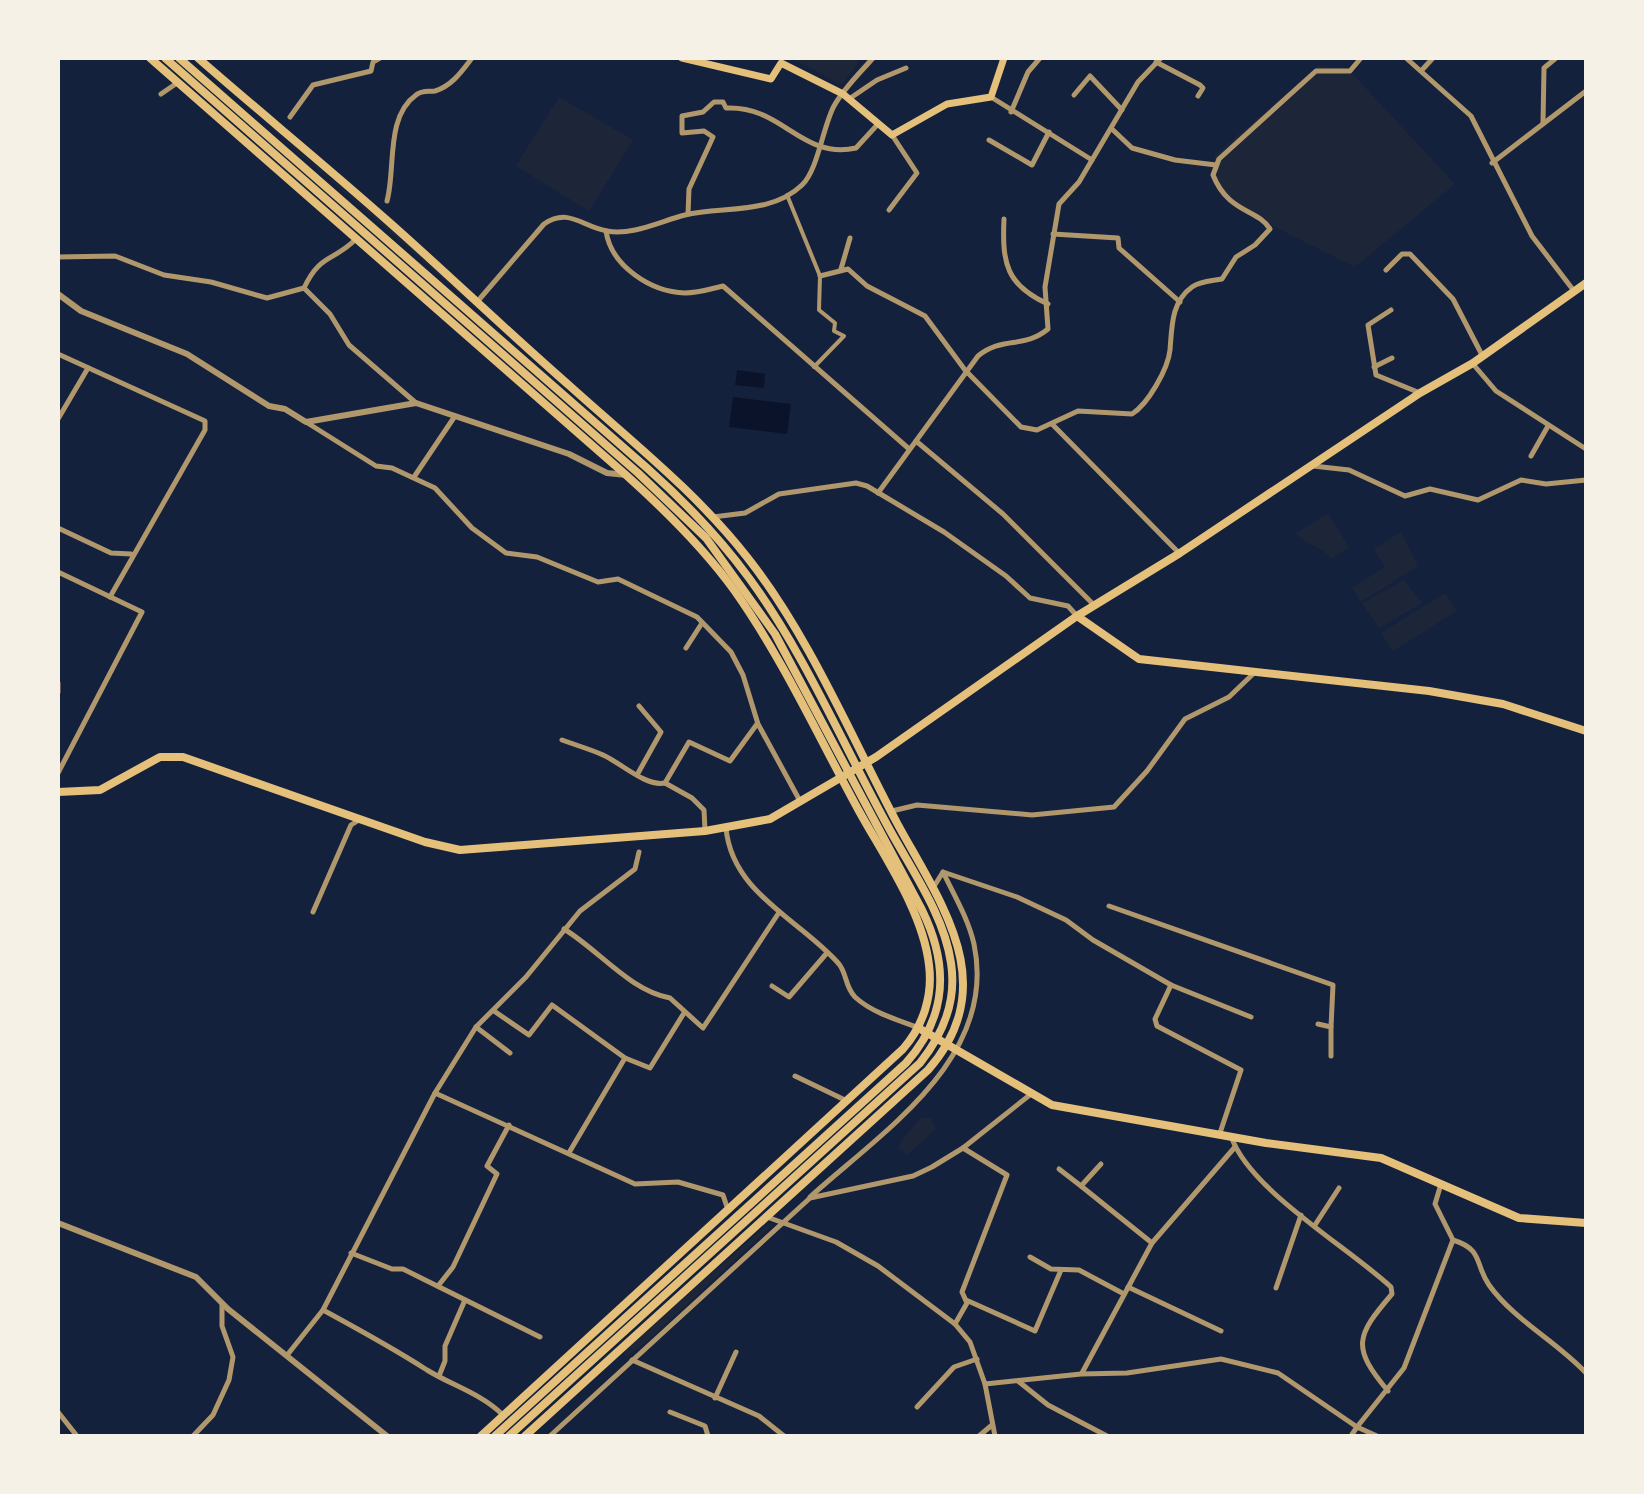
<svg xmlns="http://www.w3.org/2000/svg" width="1644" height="1494" viewBox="0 0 1644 1494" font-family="Barlow,sans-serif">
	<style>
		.green { fill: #1d2539 }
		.water { fill: #0b132b }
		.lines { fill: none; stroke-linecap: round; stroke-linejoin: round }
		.pedestrian { stroke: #b1986c; stroke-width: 4 }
		.minor { stroke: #b1986c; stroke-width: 5 }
		.tertiary { stroke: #b1986c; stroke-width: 6 }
		.secondary { stroke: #e5c07b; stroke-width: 7 }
		.primary { stroke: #e5c07b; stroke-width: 8 }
		.trunk { stroke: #e5c07b; stroke-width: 8 }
	</style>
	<rect width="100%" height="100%" fill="#14213d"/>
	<g class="green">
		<path d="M792 58H853L859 62 841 85Z"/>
		<path d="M1318 66 1347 68 1455 184 1355 267 1235 207 1213 175 1215 155Z"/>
		<path d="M210 76 400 237 543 366Z"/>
		<path d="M559 97 633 140 589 211 516 166Z"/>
		<path d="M1328 514 1349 547 1332 559C1322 546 1304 545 1296 533Z"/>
		<path d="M1401 532 1418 566 1361 602 1352 588 1385 567 1374 549Z"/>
		<path d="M1404 580 1422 603 1379 628 1362 603Z"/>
		<path d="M1445 593 1457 611 1393 651 1381 633Z"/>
		<path d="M920 1118H930L936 1129 907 1155 900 1149V1143Z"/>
		<path d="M771 1222 773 1225 644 1344 626 1357 624 1350Z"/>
	</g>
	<g class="water">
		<path d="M737 370 765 374 764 388 735 385Z"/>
		<path d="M733 397 791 404 787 434 729 427Z"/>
	</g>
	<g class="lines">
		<path class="pedestrian" d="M787 195 820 276 819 310 835 323 834 331 844 336 814 367"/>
		<g class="minor">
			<path d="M1406 58 1471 116 1532 236 1574 291"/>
			<path d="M1156 62 1200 85 1203 88 1198 96"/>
			<path d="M1421 71 1433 58"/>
			<path d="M161 94 177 83"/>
			<path d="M1074 95 1090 76 1122 110"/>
			<path d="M991 97 1092 160"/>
			<path d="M849 99 877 80 906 68"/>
			<path d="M1011 112 1028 72 1040 58"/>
			<path d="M290 117 313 85 371 71 373 62 380 58"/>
			<path d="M1543 123 1544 68 1556 58"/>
			<path d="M1113 130 1132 148 1175 160 1216 165"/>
			<path d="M989 140 1032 165 1049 132"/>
			<path d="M1492 163 1586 91"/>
			<path d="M387 201C396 169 385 117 416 95 422 90 428 92 435 91 452 86 462 71 472 58"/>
			<path d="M889 210 917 173 892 135"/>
			<path d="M688 214 689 189 713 137 704 131 682 133V116L703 112 714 102H723L726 108C782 105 801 160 856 148L878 124"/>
			<path d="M1004 219C1002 263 1006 285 1048 304"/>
			<path d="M606 231C611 266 651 292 685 293 699 293 710 289 723 286L908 448"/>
			<path d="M1053 234 1118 238 1119 248 1180 302"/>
			<path d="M58 257 115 256 164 275 211 282 267 298 304 288C320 254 332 262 355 240"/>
			<path d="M841 269 850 238"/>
			<path d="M1386 270 1402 254H1410L1453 299 1482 355"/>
			<path d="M820 276 848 269 867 286 925 316 965 370 1021 427 1037 430 1078 411 1132 414C1148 404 1168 369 1170 350 1172 327 1171 302 1192 287 1200 281 1212 281 1222 279L1236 257 1255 245 1270 229C1258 209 1228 213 1213 175L1219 159 1316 71H1350L1361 58"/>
			<path d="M304 288 330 314 349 345 416 403"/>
			<path d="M477 302 544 224C569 207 582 227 607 231 632 236 661 221 685 215 723 206 771 215 802 185 818 170 823 126 834 106 844 88 860 73 873 58"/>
			<path d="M1391 310 1368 325 1376 375 1420 393"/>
			<path d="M58 354 205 421V430L110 597"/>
			<path d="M1473 364 1496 391 1586 449"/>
			<path d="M1374 367 1392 358"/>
			<path d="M58 419 88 368"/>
			<path d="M306 422 376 466 392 468 435 488 472 528 506 553 537 557 598 582 618 579 697 617 731 652 743 675 758 724 800 801"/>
			<path d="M1053 425 1179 553"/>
			<path d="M916 441 1003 514 1094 605"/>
			<path d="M1531 456 1548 426"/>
			<path d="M1313 466 1349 470 1405 496 1430 489 1478 500 1521 480 1546 484 1586 480"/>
			<path d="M414 477 455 416"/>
			<path d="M878 493 978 356C1002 336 1024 349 1048 329L1045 287 1059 204 1079 182 1138 82 1161 58"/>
			<path d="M713 517 745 513 779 494 856 483 867 486 944 532 1006 576 1030 598 1068 606 1077 616"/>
			<path d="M58 528 111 553 131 554"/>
			<path d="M58 572 142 612 58 773"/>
			<path d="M686 648 702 623"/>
			<path d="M58 683V692"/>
			<path d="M562 740C575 745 590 749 603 755 621 763 646 787 665 783L692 798 704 810 705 830"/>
			<path d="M637 775 661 732 639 706"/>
			<path d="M665 783 689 742 730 761 757 724"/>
			<path d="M892 811 917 805 1032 815 1114 807 1147 771 1185 719 1229 697 1254 673"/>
			<path d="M726 828C732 894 801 920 839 964 847 974 845 987 855 997 871 1012 897 1020 917 1027"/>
			<path d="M933 888 943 872 1017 897 1066 920 1093 940 1171 985 1251 1017"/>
			<path d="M1109 906 1333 985 1331 1027"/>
			<path d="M313 912 351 825 359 820"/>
			<path d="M564 929C600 951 629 990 670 998L703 1028 778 914"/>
			<path d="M1171 985 1155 1019 1157 1026 1241 1070 1220 1133"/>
			<path d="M772 986 789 997 826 954"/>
			<path d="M494 1011 529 1035 552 1005 625 1058"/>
			<path d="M1318 1024 1331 1027V1056"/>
			<path d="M476 1027 510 1053"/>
			<path d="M795 1076 845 1100"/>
			<path d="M435 1093 635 1184 678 1182 723 1195 727 1207"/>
			<path d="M1231 1136C1249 1190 1348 1247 1391 1287L1392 1294C1356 1336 1351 1347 1388 1391"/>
			<path d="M570 1151 625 1058 650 1068 684 1013"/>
			<path d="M1101 1164 1081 1186 1152 1243"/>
			<path d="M1059 1169 1081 1186"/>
			<path d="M1441 1184 1435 1204 1453 1240C1484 1250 1474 1263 1489 1285 1514 1320 1556 1341 1586 1373"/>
			<path d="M810 1197C883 1131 998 1058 974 944 968 918 954 895 943 872"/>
			<path d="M767 1217 836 1242 878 1266 955 1324 970 1342 985 1384 1081 1374 1127 1373 1221 1359 1278 1373 1357 1427 1404 1368 1453 1240"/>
			<path d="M1315 1225 1339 1188"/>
			<path d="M351 1253 392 1269H403L540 1337"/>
			<path d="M1030 1257 1051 1269 1079 1270 1124 1294"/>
			<path d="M438 1286 453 1267 497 1174 487 1166 509 1125"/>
			<path d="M1128 1287 1221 1331"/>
			<path d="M1276 1288 1301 1215"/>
			<path d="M966 1300 1035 1331 1061 1270"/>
			<path d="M323 1310C358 1329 393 1348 427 1370 453 1386 480 1393 503 1415"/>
			<path d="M955 1324 967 1303 962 1292 1007 1175 963 1148"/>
			<path d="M288 1354 323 1310 435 1093 476 1027 526 977 580 911 635 869 639 852"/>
			<path d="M632 1360 759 1416 784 1436"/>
			<path d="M1082 1373 1152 1243 1235 1147"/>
			<path d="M439 1376 445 1361V1346L465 1300"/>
			<path d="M1018 1381 1048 1405 1107 1436"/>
			<path d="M985 1384 995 1436"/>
			<path d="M715 1398 736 1352"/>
			<path d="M917 1407 954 1367 977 1359"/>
			<path d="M58 1412 77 1436"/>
			<path d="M670 1412 705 1426 708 1436"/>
			<path d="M193 1436 213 1415 229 1380 233 1357 222 1326V1304"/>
			<path d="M550 1436 810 1198 913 1176 932 1167 963 1148 1031 1094"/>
			<path d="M979 1436 992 1425"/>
			<path d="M1351 1436 1357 1427 1377 1436"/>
		</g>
		<g class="tertiary">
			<path d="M58 294 81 311 187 354 269 406 285 409 306 422 416 403 569 454 607 473 626 475"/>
			<path d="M58 1223 196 1277 228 1309 387 1436"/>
		</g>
		<path class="secondary" d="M682 58 771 79 781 63 843 94 892 135 947 104 991 97 1004 58"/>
		<g class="primary">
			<path d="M150 58 626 475C665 510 703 547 734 590 783 659 819 738 859 811 885 858 923 912 929 965 933 996 923 1026 903 1049L481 1436"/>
			<path d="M198 58C261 113 326 166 389 222 450 276 509 333 571 387 632 442 696 492 747 557 808 634 851 736 897 823 941 904 1003 985 928 1070L525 1436"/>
			<path d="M1077 616 1139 659 1429 691 1503 704 1586 731"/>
			<path d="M58 792 100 790 160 757H183L425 842 460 850 705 831 770 819 876 757 1077 616 1180 553 1420 393 1473 363 1586 283"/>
			<path d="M922 1030 1052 1105 1266 1143 1381 1158 1519 1218 1586 1223"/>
		</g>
		<g class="trunk">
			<path d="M165 58 638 473 706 538 775 634 922 910C949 965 948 1016 906 1063L495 1436"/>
			<path d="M179 58 647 468C684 501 719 537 749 578 804 653 841 740 885 821 908 865 944 913 951 963 957 1002 943 1034 920 1063L509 1436"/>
		</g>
	</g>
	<rect width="1644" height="1494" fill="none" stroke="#f6f1e7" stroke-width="120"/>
</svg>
